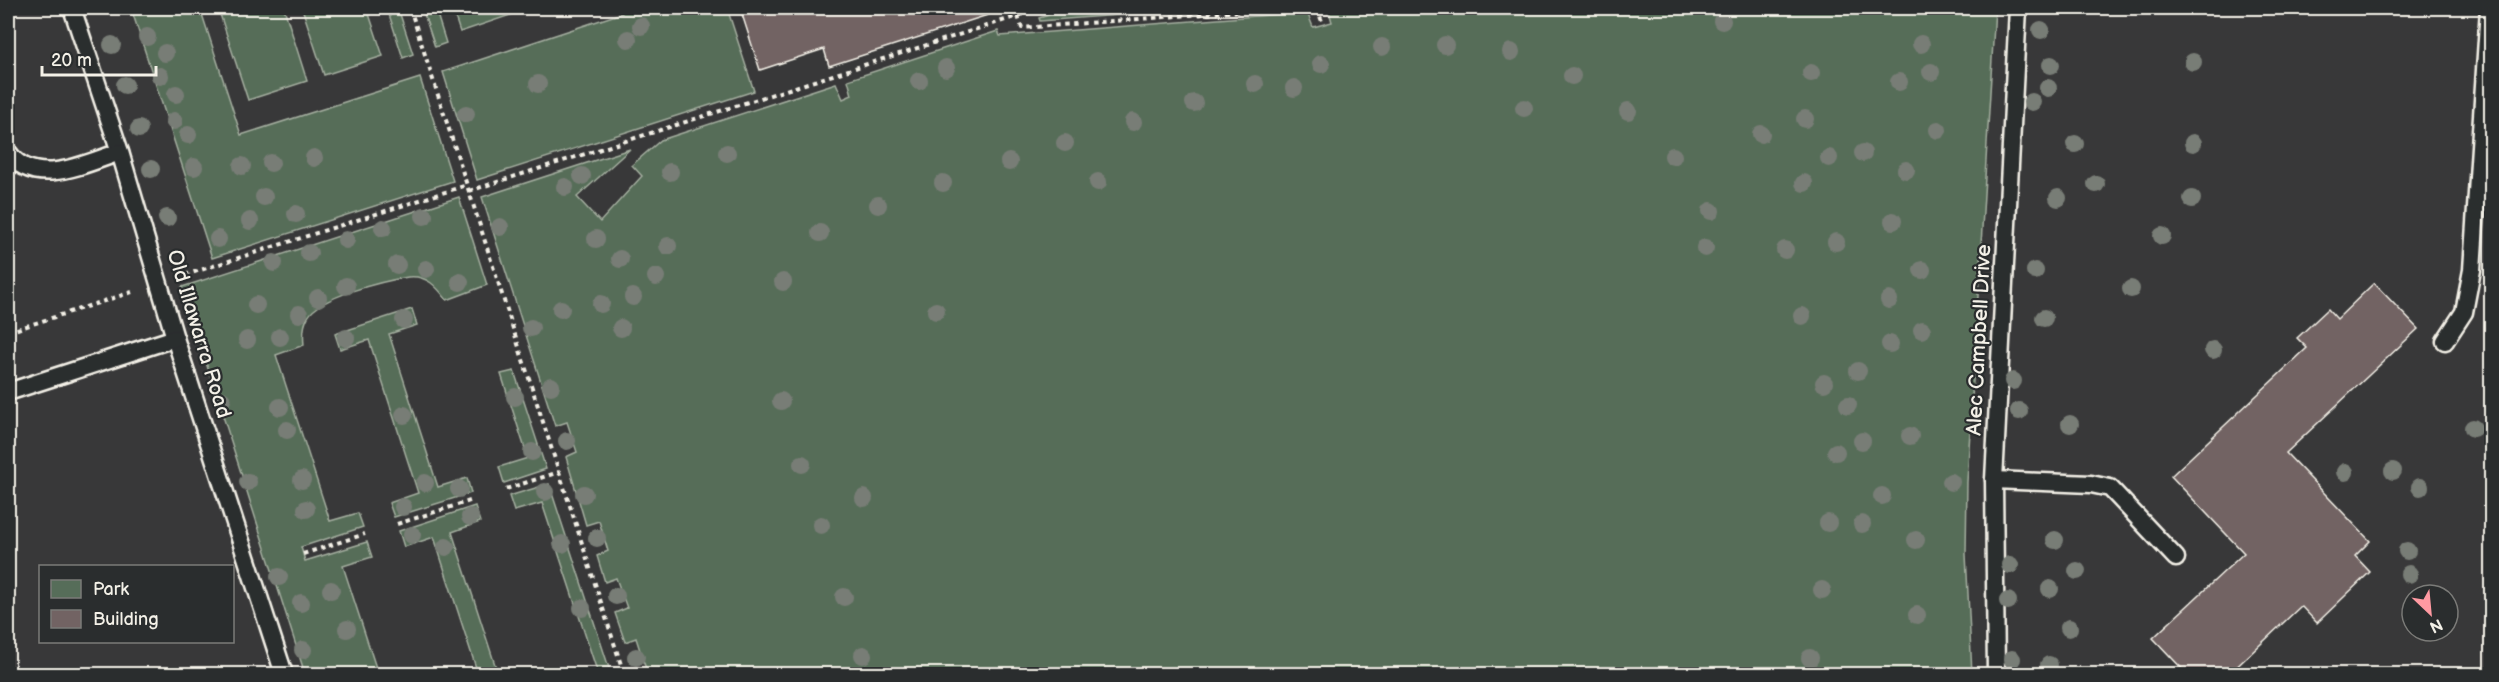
<svg xmlns="http://www.w3.org/2000/svg" width="2499" height="682" viewBox="0 0 2499 682" font-family="'Balsamiq Sans',sans-serif">
	<style>
		.green { fill: #566d59; stroke: #a5afa0; stroke-width: 1.5 }
		.building { fill: #726363; stroke: #f4f1e8; stroke-width: 1.5 }
		.lines { fill: none; stroke-linecap: round; stroke-linejoin: round }
		.service-casing { stroke: #f4f1e8; stroke-width: 21 }
		.path { stroke: #f4f1e8; stroke-width: 4; stroke-dasharray: 4.5 4.5; stroke-linecap: butt }
		.service { stroke: #2a2d2e; stroke-width: 16 }
		.tree { fill: #787d76 }
		.labels { text-anchor: middle; dominant-baseline: central; stroke-width: 4.5; stroke-linejoin: round; paint-order: stroke }
		.street-label { font-size: 21px; fill: #f4f1e8; stroke: #2a2d2e }
	</style>
	<rect width="100%" height="100%" fill="#383839"/>
	<filter id="ink" filterUnits="userSpaceOnUse"><feTurbulence type="fractalNoise" baseFrequency=".0167" numOctaves="2"/><feDisplacementMap in="SourceGraphic" scale="12" xChannelSelector="R" yChannelSelector="G"/><feConvolveMatrix kernelMatrix="1 2 1 2 8 2 1 2 1" color-interpolation-filters="sRGB"/></filter>
	<g filter="url(#ink)">
		<g class="green">
			<path d="M131 8H200L241 135 420 78 453 181 212 258Z"/>
			<path d="M218 8H284L307 81 248 100Z"/>
			<path d="M302 8H367L383 56 324 75Z"/>
			<path d="M387 8H398L413 54 403 58Z"/>
			<path d="M422 8H435L446 43 435 47Z"/>
			<path d="M452 8H518L519 12 460 32Z"/>
			<path d="M621 8H727L754 91 477 180 443 72 622 13Z"/>
			<path d="M1071 8H1211L1040 21 1039 18Z"/>
			<path d="M1328 8H1995L1967 482 1966 554 1972 674H635L646 669 636 638 625 642 615 613 627 608 616 578 605 582 597 556 608 551 599 521 586 525 566 457 577 452 567 422 555 426 482 197 630 149 577 197 600 222 642 176 632 165 661 140 836 83 843 99 852 95 848 80 998 31 1000 36 1307 12 1313 27 1332 22Z"/>
			<path d="M459 197 487 285 447 300C436 286 427 275 408 277 384 281 320 296 308 317 303 325 303 336 304 345L276 355 330 521 358 513 363 527 301 547 305 561 367 542 372 557 343 566 378 674H305L182 287Z"/>
			<path d="M412 309 417 325 389 334 438 487 467 478 471 493 394 517 389 503 418 493 369 340 340 349 335 334Z"/>
			<path d="M514 371 546 469 504 483 499 467 528 458 501 374Z"/>
			<path d="M549 484 611 674H598L542 503 514 511 509 496Z"/>
			<path d="M475 506 480 522 452 532 498 674H478L434 537 404 547 399 531Z"/>
		</g>
		<g class="building">
			<path d="M740 8H990L991 14 829 66 824 49 760 70Z"/>
			<path d="M2374 283 2418 329 2286 453 2370 541 2355 556 2370 572 2317 623 2301 606 2228 675H2188L2153 638 2244 553 2171 476 2307 348 2297 338 2328 309 2337 319Z"/>
		</g>
		<g class="lines">
			<defs>
				<g id="service">
					<path d="M72 8 120 152 175 338 284 674"/>
					<path d="M8 152C34 190 86 163 120 152"/>
					<path d="M2445 341 2464 312 2472 270 2489 8"/>
					<path d="M8 392 175 338"/>
					<path d="M1994 480 2091 484 2110 488 2176 558"/>
					<path d="M1996 674 1994 480 2018 8"/>
				</g>
			</defs>
			<use href="#service" class="service-casing"/>
			<g class="path">
				<path d="M410 8 624 674"/>
				<path d="M1317 8 1323 24"/>
				<path d="M1018 16 1022 28 1281 8"/>
				<path d="M469 191 1043 8"/>
				<path d="M185 275 467 185"/>
				<path d="M8 332 132 292"/>
				<path d="M506 489 559 472"/>
				<path d="M397 524 473 500"/>
				<path d="M303 554 365 534"/>
			</g>
			<use href="#service" class="service"/>
		</g>
		<g class="tree">
			<circle cx="1722" cy="21" r="9"/>
			<circle cx="641" cy="26" r="9"/>
			<circle cx="2041" cy="30" r="9"/>
			<circle cx="147" cy="37" r="9"/>
			<circle cx="628" cy="39" r="9"/>
			<circle cx="1921" cy="44" r="9"/>
			<circle cx="112" cy="45" r="9"/>
			<circle cx="1445" cy="45" r="9"/>
			<circle cx="1382" cy="47" r="9"/>
			<circle cx="1511" cy="52" r="9"/>
			<circle cx="165" cy="53" r="9"/>
			<circle cx="2193" cy="62" r="9"/>
			<circle cx="1321" cy="64" r="9"/>
			<circle cx="2051" cy="65" r="9"/>
			<circle cx="946" cy="68" r="9"/>
			<circle cx="1931" cy="72" r="9"/>
			<circle cx="1811" cy="73" r="9"/>
			<circle cx="160" cy="76" r="9"/>
			<circle cx="1572" cy="76" r="9"/>
			<circle cx="919" cy="81" r="9"/>
			<circle cx="1899" cy="82" r="9"/>
			<circle cx="538" cy="84" r="9"/>
			<circle cx="1255" cy="84" r="9"/>
			<circle cx="125" cy="85" r="9"/>
			<circle cx="1294" cy="88" r="9"/>
			<circle cx="2048" cy="88" r="9"/>
			<circle cx="176" cy="94" r="9"/>
			<circle cx="2032" cy="102" r="9"/>
			<circle cx="1194" cy="103" r="9"/>
			<circle cx="1524" cy="108" r="9"/>
			<circle cx="1628" cy="111" r="9"/>
			<circle cx="466" cy="114" r="9"/>
			<circle cx="1805" cy="119" r="9"/>
			<circle cx="174" cy="121" r="9"/>
			<circle cx="1133" cy="122" r="9"/>
			<circle cx="139" cy="129" r="9"/>
			<circle cx="1938" cy="130" r="9"/>
			<circle cx="1761" cy="134" r="9"/>
			<circle cx="188" cy="135" r="9"/>
			<circle cx="1065" cy="143" r="9"/>
			<circle cx="2193" cy="143" r="9"/>
			<circle cx="2075" cy="144" r="9"/>
			<circle cx="727" cy="153" r="9"/>
			<circle cx="1863" cy="153" r="9"/>
			<circle cx="1673" cy="156" r="9"/>
			<circle cx="314" cy="158" r="9"/>
			<circle cx="1829" cy="158" r="9"/>
			<circle cx="1009" cy="162" r="9"/>
			<circle cx="271" cy="163" r="9"/>
			<circle cx="242" cy="166" r="9"/>
			<circle cx="194" cy="167" r="9"/>
			<circle cx="151" cy="169" r="9"/>
			<circle cx="1906" cy="170" r="9"/>
			<circle cx="670" cy="172" r="9"/>
			<circle cx="582" cy="176" r="9"/>
			<circle cx="1098" cy="182" r="9"/>
			<circle cx="943" cy="183" r="9"/>
			<circle cx="1804" cy="183" r="9"/>
			<circle cx="2096" cy="184" r="9"/>
			<circle cx="565" cy="187" r="9"/>
			<circle cx="264" cy="197" r="9"/>
			<circle cx="2058" cy="198" r="9"/>
			<circle cx="2192" cy="199" r="9"/>
			<circle cx="878" cy="205" r="9"/>
			<circle cx="1711" cy="211" r="9"/>
			<circle cx="296" cy="214" r="9"/>
			<circle cx="424" cy="216" r="9"/>
			<circle cx="167" cy="218" r="9"/>
			<circle cx="250" cy="221" r="9"/>
			<circle cx="1893" cy="221" r="9"/>
			<circle cx="500" cy="227" r="9"/>
			<circle cx="383" cy="228" r="9"/>
			<circle cx="820" cy="233" r="9"/>
			<circle cx="2162" cy="236" r="9"/>
			<circle cx="218" cy="239" r="9"/>
			<circle cx="596" cy="239" r="9"/>
			<circle cx="346" cy="240" r="9"/>
			<circle cx="1836" cy="242" r="9"/>
			<circle cx="668" cy="246" r="9"/>
			<circle cx="1705" cy="248" r="9"/>
			<circle cx="1785" cy="250" r="9"/>
			<circle cx="309" cy="253" r="9"/>
			<circle cx="620" cy="259" r="9"/>
			<circle cx="274" cy="263" r="9"/>
			<circle cx="397" cy="265" r="9"/>
			<circle cx="426" cy="269" r="9"/>
			<circle cx="1922" cy="270" r="9"/>
			<circle cx="2035" cy="271" r="9"/>
			<circle cx="656" cy="277" r="9"/>
			<circle cx="460" cy="282" r="9"/>
			<circle cx="783" cy="282" r="9"/>
			<circle cx="346" cy="286" r="9"/>
			<circle cx="2131" cy="289" r="9"/>
			<circle cx="633" cy="297" r="9"/>
			<circle cx="318" cy="298" r="9"/>
			<circle cx="1889" cy="300" r="9"/>
			<circle cx="601" cy="304" r="9"/>
			<circle cx="256" cy="305" r="9"/>
			<circle cx="561" cy="309" r="9"/>
			<circle cx="936" cy="311" r="9"/>
			<circle cx="299" cy="314" r="9"/>
			<circle cx="1802" cy="316" r="9"/>
			<circle cx="2044" cy="318" r="9"/>
			<circle cx="404" cy="320" r="9"/>
			<circle cx="531" cy="328" r="9"/>
			<circle cx="621" cy="328" r="9"/>
			<circle cx="1922" cy="330" r="9"/>
			<circle cx="280" cy="337" r="9"/>
			<circle cx="346" cy="338" r="9"/>
			<circle cx="247" cy="340" r="9"/>
			<circle cx="1890" cy="344" r="9"/>
			<circle cx="2213" cy="350" r="9"/>
			<circle cx="1858" cy="371" r="9"/>
			<circle cx="2013" cy="381" r="9"/>
			<circle cx="1824" cy="383" r="9"/>
			<circle cx="551" cy="386" r="9"/>
			<circle cx="515" cy="397" r="9"/>
			<circle cx="222" cy="400" r="9"/>
			<circle cx="781" cy="401" r="9"/>
			<circle cx="1848" cy="405" r="9"/>
			<circle cx="280" cy="407" r="9"/>
			<circle cx="2019" cy="411" r="9"/>
			<circle cx="404" cy="415" r="9"/>
			<circle cx="2070" cy="424" r="9"/>
			<circle cx="2473" cy="428" r="9"/>
			<circle cx="287" cy="430" r="9"/>
			<circle cx="1910" cy="436" r="9"/>
			<circle cx="567" cy="441" r="9"/>
			<circle cx="1862" cy="441" r="9"/>
			<circle cx="532" cy="452" r="9"/>
			<circle cx="1836" cy="452" r="9"/>
			<circle cx="802" cy="464" r="9"/>
			<circle cx="2393" cy="471" r="9"/>
			<circle cx="2345" cy="472" r="9"/>
			<circle cx="302" cy="480" r="9"/>
			<circle cx="248" cy="482" r="9"/>
			<circle cx="1951" cy="482" r="9"/>
			<circle cx="425" cy="483" r="9"/>
			<circle cx="2420" cy="487" r="9"/>
			<circle cx="459" cy="489" r="9"/>
			<circle cx="545" cy="492" r="9"/>
			<circle cx="584" cy="494" r="9"/>
			<circle cx="1882" cy="496" r="9"/>
			<circle cx="864" cy="498" r="9"/>
			<circle cx="403" cy="507" r="9"/>
			<circle cx="306" cy="509" r="9"/>
			<circle cx="470" cy="517" r="9"/>
			<circle cx="1828" cy="523" r="9"/>
			<circle cx="1862" cy="524" r="9"/>
			<circle cx="821" cy="525" r="9"/>
			<circle cx="412" cy="535" r="9"/>
			<circle cx="597" cy="538" r="9"/>
			<circle cx="1916" cy="540" r="9"/>
			<circle cx="2055" cy="540" r="9"/>
			<circle cx="562" cy="544" r="9"/>
			<circle cx="446" cy="547" r="9"/>
			<circle cx="2407" cy="551" r="9"/>
			<circle cx="2010" cy="565" r="9"/>
			<circle cx="2077" cy="571" r="9"/>
			<circle cx="2409" cy="574" r="9"/>
			<circle cx="279" cy="577" r="9"/>
			<circle cx="2050" cy="589" r="9"/>
			<circle cx="331" cy="590" r="9"/>
			<circle cx="1822" cy="590" r="9"/>
			<circle cx="616" cy="596" r="9"/>
			<circle cx="844" cy="597" r="9"/>
			<circle cx="2008" cy="601" r="9"/>
			<circle cx="301" cy="603" r="9"/>
			<circle cx="582" cy="608" r="9"/>
			<circle cx="1917" cy="615" r="9"/>
			<circle cx="2069" cy="628" r="9"/>
			<circle cx="347" cy="629" r="9"/>
			<circle cx="303" cy="650" r="9"/>
			<circle cx="863" cy="655" r="9"/>
			<circle cx="636" cy="657" r="9"/>
			<circle cx="1810" cy="658" r="9"/>
			<circle cx="2012" cy="659" r="9"/>
			<circle cx="2049" cy="665" r="9"/>
		</g>
	</g>
	<g class="labels">
		<g class="street-label">
			<text transform="translate(199 334) rotate(73)">Old Illawarra Road</text>
			<text transform="translate(1979 340) rotate(-87)">Alec Campbell Drive</text>
		</g>
	</g>
	<rect width="2499" height="682" fill="none" stroke="#2a2d2e" stroke-width="30"/>
	<rect x="15" y="15" width="2469" height="652" fill="none" stroke="#f4f1e8" stroke-width="2" filter="url(#ink)"/>
	<rect x="39" y="565" width="195" height="78" fill="#2a2d2e" stroke="#7b7b78" stroke-width="1.5"/>
	<rect x="51" y="580" width="30" height="18" fill="#566d59" stroke="#7b7b78" stroke-width="1.5"/>
	<text x="93" y="595" font-size="18" fill="#f4f1e8">Park</text>
	<rect x="51" y="610" width="30" height="18" fill="#726363" stroke="#7b7b78" stroke-width="1.5"/>
	<text x="93" y="625" font-size="18" fill="#f4f1e8">Building</text>
	<g transform="translate(2430 613) rotate(154)"><circle r="28" fill="#2a2d2e" stroke="#7b7b78" stroke-width="1.5"/>
	<path d="M0-4.5L10 22L0 15L-10 22Z" fill="#ff9aa2"/>
	<text y="-9" font-size="16" font-weight="bold" text-anchor="middle" fill="#f4f1e8">N</text>
	</g>
	<path d="M42 66v9h114v-9" fill="none" stroke="#f4f1e8" stroke-width="3"/>
	<text x="51" y="66" font-size="18" fill="#f4f1e8" stroke="#2a2d2e" stroke-width="4.5" paint-order="stroke">20 m</text>
</svg>
